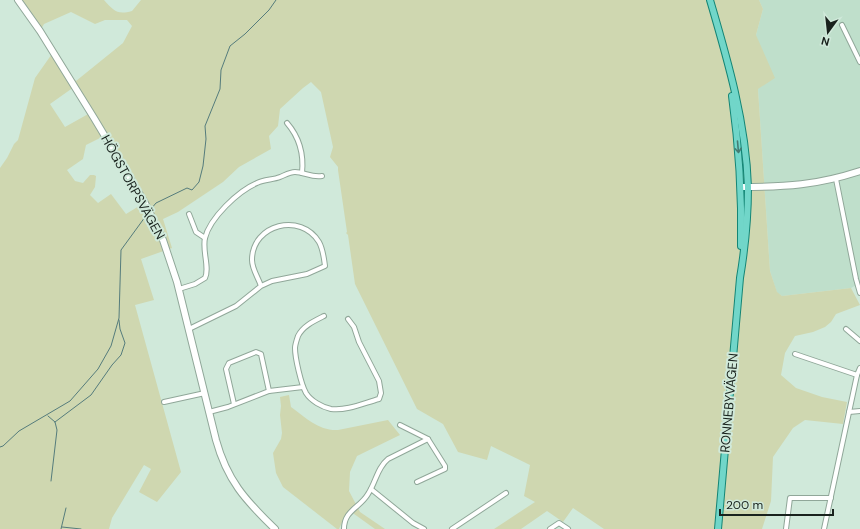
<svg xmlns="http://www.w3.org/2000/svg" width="860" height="529" viewBox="0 0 860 529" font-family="'DM Sans',sans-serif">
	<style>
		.built { fill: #bfdfcb }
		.green { fill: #cfd7b0; fill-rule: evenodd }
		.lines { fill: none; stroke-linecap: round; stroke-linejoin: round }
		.stream { stroke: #557c7c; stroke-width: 1 }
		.street-casing { stroke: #90a799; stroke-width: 6 }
		.secondary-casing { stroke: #90a799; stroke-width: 8 }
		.primary-casing { stroke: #148575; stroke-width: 8 }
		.street { stroke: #fff; stroke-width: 4 }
		.secondary { stroke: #fff; stroke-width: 6 }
		.primary { stroke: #71d6c9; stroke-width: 6 }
		.oneway { stroke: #457c73 }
		.labels { text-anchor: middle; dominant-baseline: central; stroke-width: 4; stroke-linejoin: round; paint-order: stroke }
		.street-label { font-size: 13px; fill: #19221d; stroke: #d0e9da }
	</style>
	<rect width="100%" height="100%" fill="#d0e9da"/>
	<path class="built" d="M759 0H860V283L851 288 782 296 777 293 770 271 758 89 756 35 763 9Z"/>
	<g class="green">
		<path d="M18 0H104C114 11 117 15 132 11L141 0H759L763 9 756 35 775 78 758 89 770 271 777 292 782 296 851 288 860 305 836 314 831 322 825 327 813 332 795 336 785 353 781 375 796 388 822 397 847 402 843 424 805 420 793 428 773 457 771 501 762 529H604L573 508 563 522 547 511 521 529H494L535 502 524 496 530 465 491 446 487 460 458 452 443 424 417 409 355 284 348 235 346 233 347 232 338 170V167L330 157 333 147 321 92 311 82 303 88 280 109 278 126 269 136 271 149 239 167 223 182 178 212 163 219 172 248 141 259 154 300 135 305 181 472 157 502 139 492 151 469 144 465 112 518 109 529H0V168L7 158 14 144 18 140 35 78 54 51 68 73 76 81 123 43 132 26 127 20H105L95 24 71 12 44 24 40 31ZM74 87 90 113 65 127 50 104ZM104 136 144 203 126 214 111 194 98 203 90 195 95 187 96 176 94 175H90L83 183 75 181 67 170 83 159 86 145Z"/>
		<path d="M289 395 291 407C306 418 319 431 338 430L388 420 400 435 357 456 350 472 349 491 360 512 385 529H375L350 511 343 520 339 529H337L283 487 276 473 273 453 281 439 282 433 280 415 281 406 280 397Z"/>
	</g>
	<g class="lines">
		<g class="stream">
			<path d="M151 209 156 203 187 188 192 190 199 182 203 166 206 139 205 126 220 89 221 70 230 46 245 34 269 10 276 0"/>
			<path d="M48 416 55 422 57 430 51 481"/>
			<path d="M55 422 91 395 112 365 121 355 125 343 120 329 119 320"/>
			<path d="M0 447 3 446 19 431 70 401 98 369 111 346 119 318 121 250 148 213"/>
			<path d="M62 527 81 529"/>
			<path d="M61 529 66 508"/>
		</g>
		<defs>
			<g id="street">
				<path d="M842 25 860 62"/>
				<path d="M287 123C300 138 304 154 302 173"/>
				<path d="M836 179 856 279 860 293"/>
				<path d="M189 214 196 232 205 238"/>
				<path d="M179 289 195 284 205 278C210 268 202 251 205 238 210 218 238 191 257 183 264 179 273 180 280 177 285 175 290 172 295 172 304 172 312 178 322 176"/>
				<path d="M324 316C314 321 303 326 298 336 297 339 295 345 295 348 295 358 301 384 306 393 311 401 322 407 331 409 347 411 364 403 379 399L381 393 379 381 359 342 354 327 348 319"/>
				<path d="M189 329 236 306 261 286 272 281 307 274 325 266C324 258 323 249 319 242 301 212 252 224 252 260 252 269 258 277 261 286"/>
				<path d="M846 329 860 341"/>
				<path d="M795 354 857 375"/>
				<path d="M164 402 205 393"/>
				<path d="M234 404 226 369 229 363 256 352 261 354 269 391"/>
				<path d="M209 412 228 407 269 391 303 387"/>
				<path d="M849 412 860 411"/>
				<path d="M400 425 428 439"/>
				<path d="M371 489 413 523 424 529"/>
				<path d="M344 529C344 510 360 508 368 494 376 482 377 468 388 459L428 439 445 466V469L417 482"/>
				<path d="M452 529 506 493"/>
				<path d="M550 529 559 523 568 529"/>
				<path d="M786 529 790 498H831"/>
				<path d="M824 529 857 375 860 368"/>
			</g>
			<g id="secondary">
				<path d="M18 0 40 31 94 118 145 203 163 240 177 282 216 440C227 480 245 500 275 529"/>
				<path d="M741 187C786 187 817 185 860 171"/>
			</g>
			<g id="primary">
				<path d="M710 0C728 61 746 123 748 187 748 217 745 248 740 278L718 529"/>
				<path d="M732 96C739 146 742 196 741 246"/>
			</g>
		</defs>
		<use href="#street" class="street-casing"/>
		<use href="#secondary" class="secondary-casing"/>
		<use href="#primary" class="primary-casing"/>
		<use href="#street" class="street"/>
		<use href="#secondary" class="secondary"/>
		<use href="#primary" class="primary"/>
	</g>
	<defs><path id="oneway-shaft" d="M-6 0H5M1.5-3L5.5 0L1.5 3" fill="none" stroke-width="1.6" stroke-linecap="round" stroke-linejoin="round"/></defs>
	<use class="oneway" href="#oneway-shaft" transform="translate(738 147) rotate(85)"/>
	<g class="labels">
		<g class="street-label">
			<text transform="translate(133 187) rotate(61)">HÖGSTORPSVÄGEN</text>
			<text transform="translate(729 403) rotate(-85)">RONNEBYVÄGEN</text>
		</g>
	</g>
	<g transform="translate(828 32) rotate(195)" stroke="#d0e9da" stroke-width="3" paint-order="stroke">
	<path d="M0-3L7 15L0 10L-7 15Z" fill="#19221d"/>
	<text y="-6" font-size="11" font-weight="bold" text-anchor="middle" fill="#19221d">N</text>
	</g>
	<path d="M720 509v6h113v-6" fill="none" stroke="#19221d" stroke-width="2"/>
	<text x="726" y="509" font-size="12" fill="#19221d" stroke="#d0e9da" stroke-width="3" paint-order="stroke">200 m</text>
</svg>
